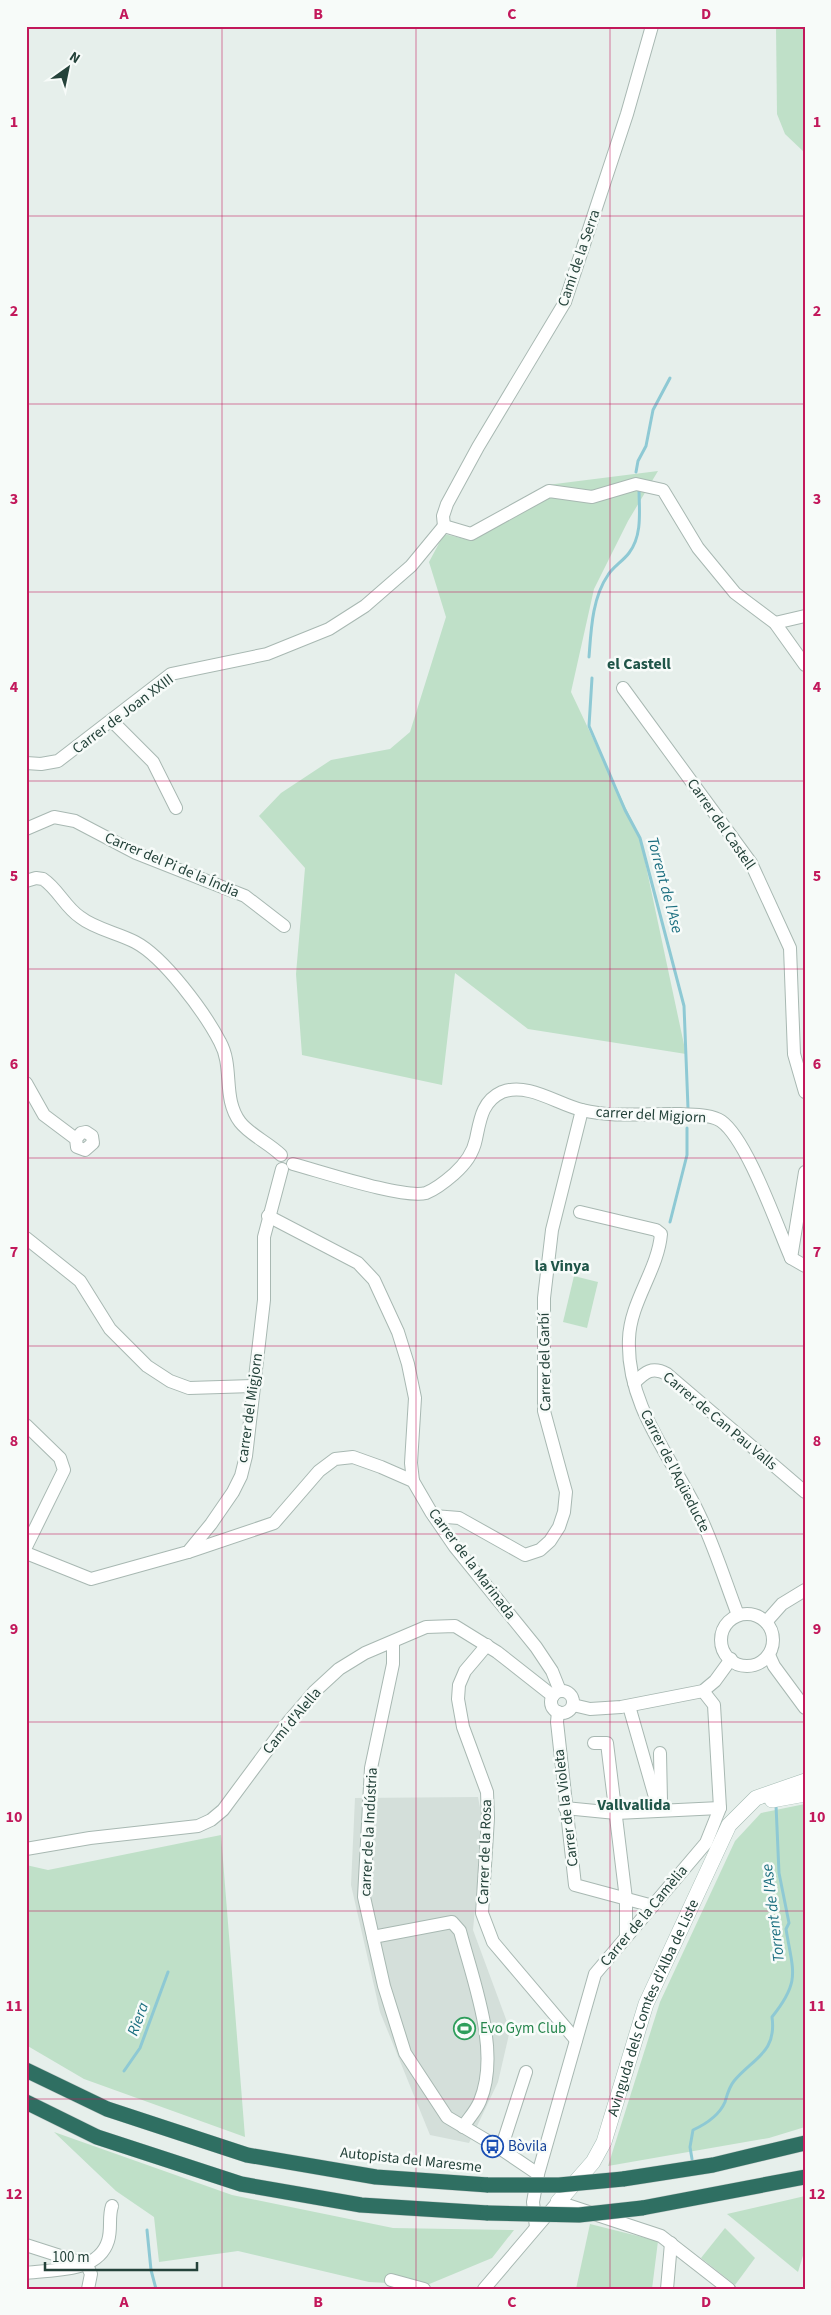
<svg xmlns="http://www.w3.org/2000/svg" width="831" height="2315" viewBox="0 0 831 2315" font-family="'Source Sans 3',sans-serif">
	<style>
		.built { fill: #d4dfda }
		.green { fill: #bfe0c8 }
		.lines { fill: none; stroke-linecap: round; stroke-linejoin: round }
		.stream { stroke: #8ec9d4; stroke-width: 3 }
		.street-casing { stroke: #a8b8b2; stroke-width: 14 }
		.secondary-casing { stroke: #a4bbb3; stroke-width: 16 }
		.highway-casing { stroke: #c2cac8; stroke-width: 16 }
		.street { stroke: #fff; stroke-width: 12 }
		.secondary { stroke: #fff; stroke-width: 15 }
		.highway { stroke: #2f6f62; stroke-width: 15 }
		.highway-bridge-casing { stroke: #c2cac8; stroke-width: 16; stroke-linecap: butt }
		.highway-bridge { stroke: #2f6f62; stroke-width: 15 }
		.grid { fill: none; stroke: #c2185b; stroke-width: 1; stroke-opacity: 0.55 }
		.labels { text-anchor: middle; dominant-baseline: central; stroke-width: 5; stroke-linejoin: round; paint-order: stroke }
		.street-label { font-size: 15px; fill: #24423a; stroke: #f7fbf9 }
		.leisure-label { font-size: 15px; fill: #27864d; stroke: #f7fbf9; text-anchor: start }
		.transit-label { font-size: 15px; fill: #164399; stroke: #f7fbf9; text-anchor: start }
		.neighbourhood-label { font-size: 16px; font-weight: bold; fill: #1f5548; stroke: #f7fbf9 }
		.water-label { font-size: 16px; font-style: italic; fill: #1c6f80; stroke: #f7fbf9 }
		.neatline { fill: none; stroke: #c2185b; stroke-width: 2 }
		.grid-label { font-size: 16px; text-anchor: middle; font-weight: bold; fill: #c2185b }
	</style>
	<rect width="100%" height="100%" fill="#e6efeb"/>
	<path class="built" d="M478 1797 483 1823 473 1930 510 2030 498 2082 469 2143 430 2135 380 2012 351 1885 355 1798Z"/>
	<g class="green">
		<path d="M776 26H805V153L785 134 777 114Z"/>
		<path d="M658 471 628 521 594 589 571 692 640 838 686 1054 528 1029 455 973 442 1085 302 1055 296 974 305 868 259 816 281 793 331 760 390 749 410 732 446 617 429 562 444 534 469 540 547 485Z"/>
		<path d="M574 1276 598 1282 587 1328 563 1322Z"/>
		<path d="M805 1804V2127L769 2138 608 2166 660 2002 735 1841 761 1813Z"/>
		<path d="M221 1835 245 2137 84 2079 26 2045V1865L48 1870Z"/>
		<path d="M54 2132 232 2195 393 2228 514 2230 492 2258 427 2285 369 2282 238 2251 159 2262 154 2217 116 2191Z"/>
		<path d="M805 2196V2249L798 2272 727 2214Z"/>
		<path d="M590 2224 658 2241 652 2289H576Z"/>
		<path d="M725 2228 755 2258 735 2285 701 2258Z"/>
	</g>
	<g class="lines">
		<g class="stream">
			<path d="M636 472 638 461 646 446 653 410 670 378"/>
			<path d="M589 657C591 631 592 598 608 575 613 567 623 561 629 553 643 535 639 509 639 489"/>
			<path d="M592 678 589 726 625 810 640 838 684 1006 688 1108"/>
			<path d="M670 1222 687 1155V1128"/>
			<path d="M124 2071 140 2048 168 1972"/>
			<path d="M692 2159 690 2147 693 2130C706 2124 719 2116 725 2102 727 2095 729 2087 734 2081 753 2058 777 2053 772 2017 801 1981 793 1972 786 1929L789 1923 779 1873 776 1805"/>
			<path d="M147 2230 151 2270 156 2289"/>
		</g>
		<defs>
			<g id="street">
				<path d="M444 526 443 516 447 504 478 447 565 302 627 114 652 26"/>
				<path d="M444 526 471 534 549 491 592 497 636 484 663 490 698 548 735 593 775 623 805 665"/>
				<path d="M775 623 805 616"/>
				<path d="M623 688 751 863 790 948 794 1054 805 1092"/>
				<path d="M112 721 153 762 176 808"/>
				<path d="M26 763 41 764 58 761 171 674 267 654 329 629 365 606 411 566 444 526"/>
				<path d="M26 829 54 817 75 821 136 853 245 896 284 926"/>
				<path d="M26 881 36 878 43 879C58 889 65 907 80 917 95 929 118 933 135 942 164 957 205 1013 220 1042 234 1067 222 1098 240 1122 250 1135 269 1143 281 1155"/>
				<path d="M26 1083 44 1115 76 1139 77 1147 85 1150 93 1143 92 1136 86 1132 81 1133 76 1139"/>
				<path d="M293 1164C320 1171 403 1199 426 1193 436 1189 446 1181 454 1174 465 1164 473 1154 476 1139 480 1120 482 1101 502 1092 528 1082 557 1104 582 1110 614 1118 648 1113 680 1114 692 1115 711 1114 721 1121 747 1139 777 1226 791 1258L805 1266"/>
				<path d="M580 1212 656 1230 661 1234C658 1270 630 1302 629 1339 626 1405 671 1456 698 1512 714 1545 725 1581 738 1615"/>
				<path d="M268 1216 358 1263 374 1280 398 1332 408 1364 415 1398 411 1463 413 1481"/>
				<path d="M26 1238 80 1281 110 1329 147 1366 170 1381 189 1388 253 1386"/>
				<path d="M791 1258 805 1172"/>
				<path d="M634 1383C645 1372 652 1366 667 1374L805 1492"/>
				<path d="M26 1425 60 1458 64 1470 26 1547"/>
				<path d="M434 1516 459 1518 525 1555 540 1550 550 1541 559 1527 564 1512 566 1492 544 1411V1298L552 1230 582 1110"/>
				<path d="M188 1552 274 1523 319 1471 335 1459 353 1457 381 1467 413 1481 431 1512 455 1547 536 1647 552 1671 560 1691"/>
				<path d="M26 1553 91 1579 188 1552 211 1524 233 1492 241 1476 246 1456 264 1300V1237L282 1169"/>
				<circle cx="747" cy="1640" r="26"/>
				<path d="M766 1622 782 1604 805 1590"/>
				<path d="M393 1642V1664L371 1768 364 1897 384 1986 405 2053 447 2117 501 2149 538 2174 533 2202 536 2227"/>
				<path d="M487 1645 465 1671 459 1685 458 1699 463 1727 487 1792 488 1818 482 1913 493 1942 576 2040"/>
				<path d="M769 1655 774 1666 805 1708"/>
				<circle cx="562" cy="1702" r="11"/>
				<path d="M573 1705 590 1709 621 1707 703 1691 715 1681 731 1659"/>
				<path d="M629 1706 655 1797 661 1802"/>
				<path d="M558 1712 557 1722 575 1885 653 1906"/>
				<path d="M594 1743H607L626 1899V1936"/>
				<path d="M660 1753 661 1801"/>
				<path d="M565 1808 616 1813 720 1808"/>
				<path d="M26 1849 90 1838 198 1826 211 1820 223 1810 289 1721 314 1692 339 1669 365 1653 426 1627 455 1626 497 1652 553 1696"/>
				<path d="M373 1937 452 1922 460 1931C473 1981 501 2051 480 2101 476 2111 468 2119 463 2127"/>
				<path d="M501 2149 526 2072"/>
				<path d="M538 2174 595 1974 706 1843 720 1808 714 1705 703 1691"/>
				<path d="M26 2245 82 2263"/>
				<path d="M87 2265 91 2274 88 2289"/>
				<path d="M26 2273C54 2269 98 2273 108 2241 112 2228 108 2218 112 2206"/>
				<path d="M391 2280 424 2289"/>
				<path d="M484 2289 558 2202 661 2236 729 2289"/>
				<path d="M667 2289 671 2243"/>
			</g>
			<g id="secondary">
				<path d="M772 1800 805 1794"/>
				<path id="s1" d="M558 2202 593 2162 604 2142 646 2004 729 1825 756 1798 805 1781"/>
			</g>
			<g id="highway">
				<path d="M26 2070 107 2109 247 2155 376 2177 488 2185"/>
				<path d="M26 2102 97 2137 241 2184 361 2205 488 2213"/>
				<path d="M623 2179 713 2165 805 2143"/>
				<path d="M642 2208 805 2177"/>
			</g>
		</defs>
		<use href="#street" class="street-casing"/>
		<use href="#secondary" class="secondary-casing"/>
		<use href="#highway" class="highway-casing"/>
		<use href="#street" class="street"/>
		<use href="#secondary" class="secondary"/>
		<use href="#highway" class="highway"/>
		<defs>
			<g id="highway-bridge">
				<path d="M488 2185H559L623 2179"/>
				<path d="M488 2213 579 2215 642 2208"/>
			</g>
		</defs>
		<use href="#highway-bridge" class="highway-bridge-casing"/>
		<use href="#highway-bridge" class="highway-bridge"/>
	</g>
	<path class="grid" d="M222 26V2289M416 26V2289M610 26V2289M26 216H805M26 404H805M26 592H805M26 781H805M26 969H805M26 1158H805M26 1346H805M26 1534H805M26 1722H805M26 1911H805M26 2099H805"/>
	<defs>
		<symbol id="stadium-ring" viewBox="-11 -11 22 22"><circle r="9.5" fill="#f7fbf9" stroke="#2e9e5b" stroke-width="1.5"/><path d="M0-5a6.5 5 0 1 0 0 10a6.5 5 0 1 0 0-10ZM-3.5-1.8h7v3.6h-7Z" fill="#2e9e5b"/></symbol>
		<symbol id="bus-ring" viewBox="-11 -11 22 22"><circle r="9.5" fill="#f7fbf9" stroke="#1a4fb4" stroke-width="1.5"/><path d="M-5-6H5V4H4V6H2V4H-2V6H-4V4H-5ZM-3.5-4V0h7V-4ZM-3.5 1.2v1.5H-2V1.2ZM2 1.2v1.5H3.5V1.2Z" fill="#1a4fb4"/></symbol>
	</defs>
	<g fill-rule="evenodd">
		<use href="#stadium-ring" x="452" y="2016" width="25" height="25"/>
		<use href="#bus-ring" x="480" y="2134" width="25" height="25"/>
	</g>
	<g class="labels">
		<g class="street-label">
			<text transform="translate(579 258) rotate(-71)">Camí de la Serra</text>
			<text transform="translate(123 714) rotate(-37)">Carrer de Joan XXIII</text>
			<text transform="translate(721 824) rotate(55)">Carrer del Castell</text>
			<text transform="translate(172 865) rotate(23)">Carrer del Pi de la Índia</text>
			<text transform="translate(651 1115) rotate(3)">carrer del Migjorn</text>
			<text transform="translate(545 1362) rotate(-91)">Carrer del Garbí</text>
			<text transform="translate(250 1408) rotate(-82)">carrer del Migjorn</text>
			<text transform="translate(720 1421) rotate(40)">Carrer de Can Pau Valls</text>
			<text transform="translate(675 1471) rotate(63)">Carrer de l'Aqüeducte</text>
			<text transform="translate(472 1564) rotate(53)">Carrer de la Marinada</text>
			<text transform="translate(292 1721) rotate(-50)">Camí d'Alella</text>
			<text transform="translate(566 1808) rotate(-97)">Carrer de la Violeta</text>
			<text transform="translate(369 1832) rotate(-87)">carrer de la Indústria</text>
			<text transform="translate(485 1852) rotate(-88)">Carrer de la Rosa</text>
			<text transform="translate(644 1916) rotate(-50)">Carrer de la Camèlia</text>
			<text stroke="none"><textPath href="#s1" startOffset="219">Avinguda dels Comtes d'Alba de Liste</textPath></text>
			<text transform="translate(411 2160) rotate(6)">Autopista del Maresme</text>
		</g>
		<g class="leisure-label">
			<text x="480" y="2028">Evo Gym Club</text>
		</g>
		<g class="transit-label">
			<text x="508" y="2146">Bòvila</text>
		</g>
		<g class="neighbourhood-label">
			<text x="639" y="664">el Castell</text>
			<text x="562" y="1266">la Vinya</text>
			<text x="634" y="1805">Vallvallida</text>
		</g>
		<g class="water-label">
			<text transform="translate(665 885) rotate(75)">Torrent de l'Ase</text>
			<text transform="translate(773 1913) rotate(-97)">Torrent de l'Ase</text>
			<text transform="translate(138 2019) rotate(-70)">Riera</text>
		</g>
	</g>
	<rect width="831" height="2315" fill="none" stroke="#f7fbf9" stroke-width="55"/>
	<g transform="translate(68 68) rotate(33)" stroke="#f7fbf9" stroke-width="4" paint-order="stroke">
	<path d="M0-4L9 19L0 12L-9 19Z" fill="#24423a"/>
	<text y="-8" font-size="14" font-weight="bold" text-anchor="middle" fill="#24423a">N</text>
	</g>
	<path d="M45 2262v8h152v-8" fill="none" stroke="#24423a" stroke-width="2.5"/>
	<text x="52" y="2262" font-size="15" fill="#24423a" stroke="#f7fbf9" stroke-width="4" paint-order="stroke">100 m</text>
	<rect x="28" y="28" width="776" height="2260" class="neatline"/>
	<g class="grid-label">
		<text x="124" y="19">A</text>
		<text x="318" y="19">B</text>
		<text x="512" y="19">C</text>
		<text x="706" y="19">D</text>
		<text x="14" y="127">1</text>
		<text x="817" y="127">1</text>
		<text x="14" y="316">2</text>
		<text x="817" y="316">2</text>
		<text x="14" y="504">3</text>
		<text x="817" y="504">3</text>
		<text x="14" y="692">4</text>
		<text x="817" y="692">4</text>
		<text x="14" y="881">5</text>
		<text x="817" y="881">5</text>
		<text x="14" y="1069">6</text>
		<text x="817" y="1069">6</text>
		<text x="14" y="1257">7</text>
		<text x="817" y="1257">7</text>
		<text x="14" y="1446">8</text>
		<text x="817" y="1446">8</text>
		<text x="14" y="1634">9</text>
		<text x="817" y="1634">9</text>
		<text x="14" y="1822">10</text>
		<text x="817" y="1822">10</text>
		<text x="14" y="2011">11</text>
		<text x="817" y="2011">11</text>
		<text x="14" y="2199">12</text>
		<text x="817" y="2199">12</text>
		<text x="124" y="2307">A</text>
		<text x="318" y="2307">B</text>
		<text x="512" y="2307">C</text>
		<text x="706" y="2307">D</text>
	</g>
</svg>
